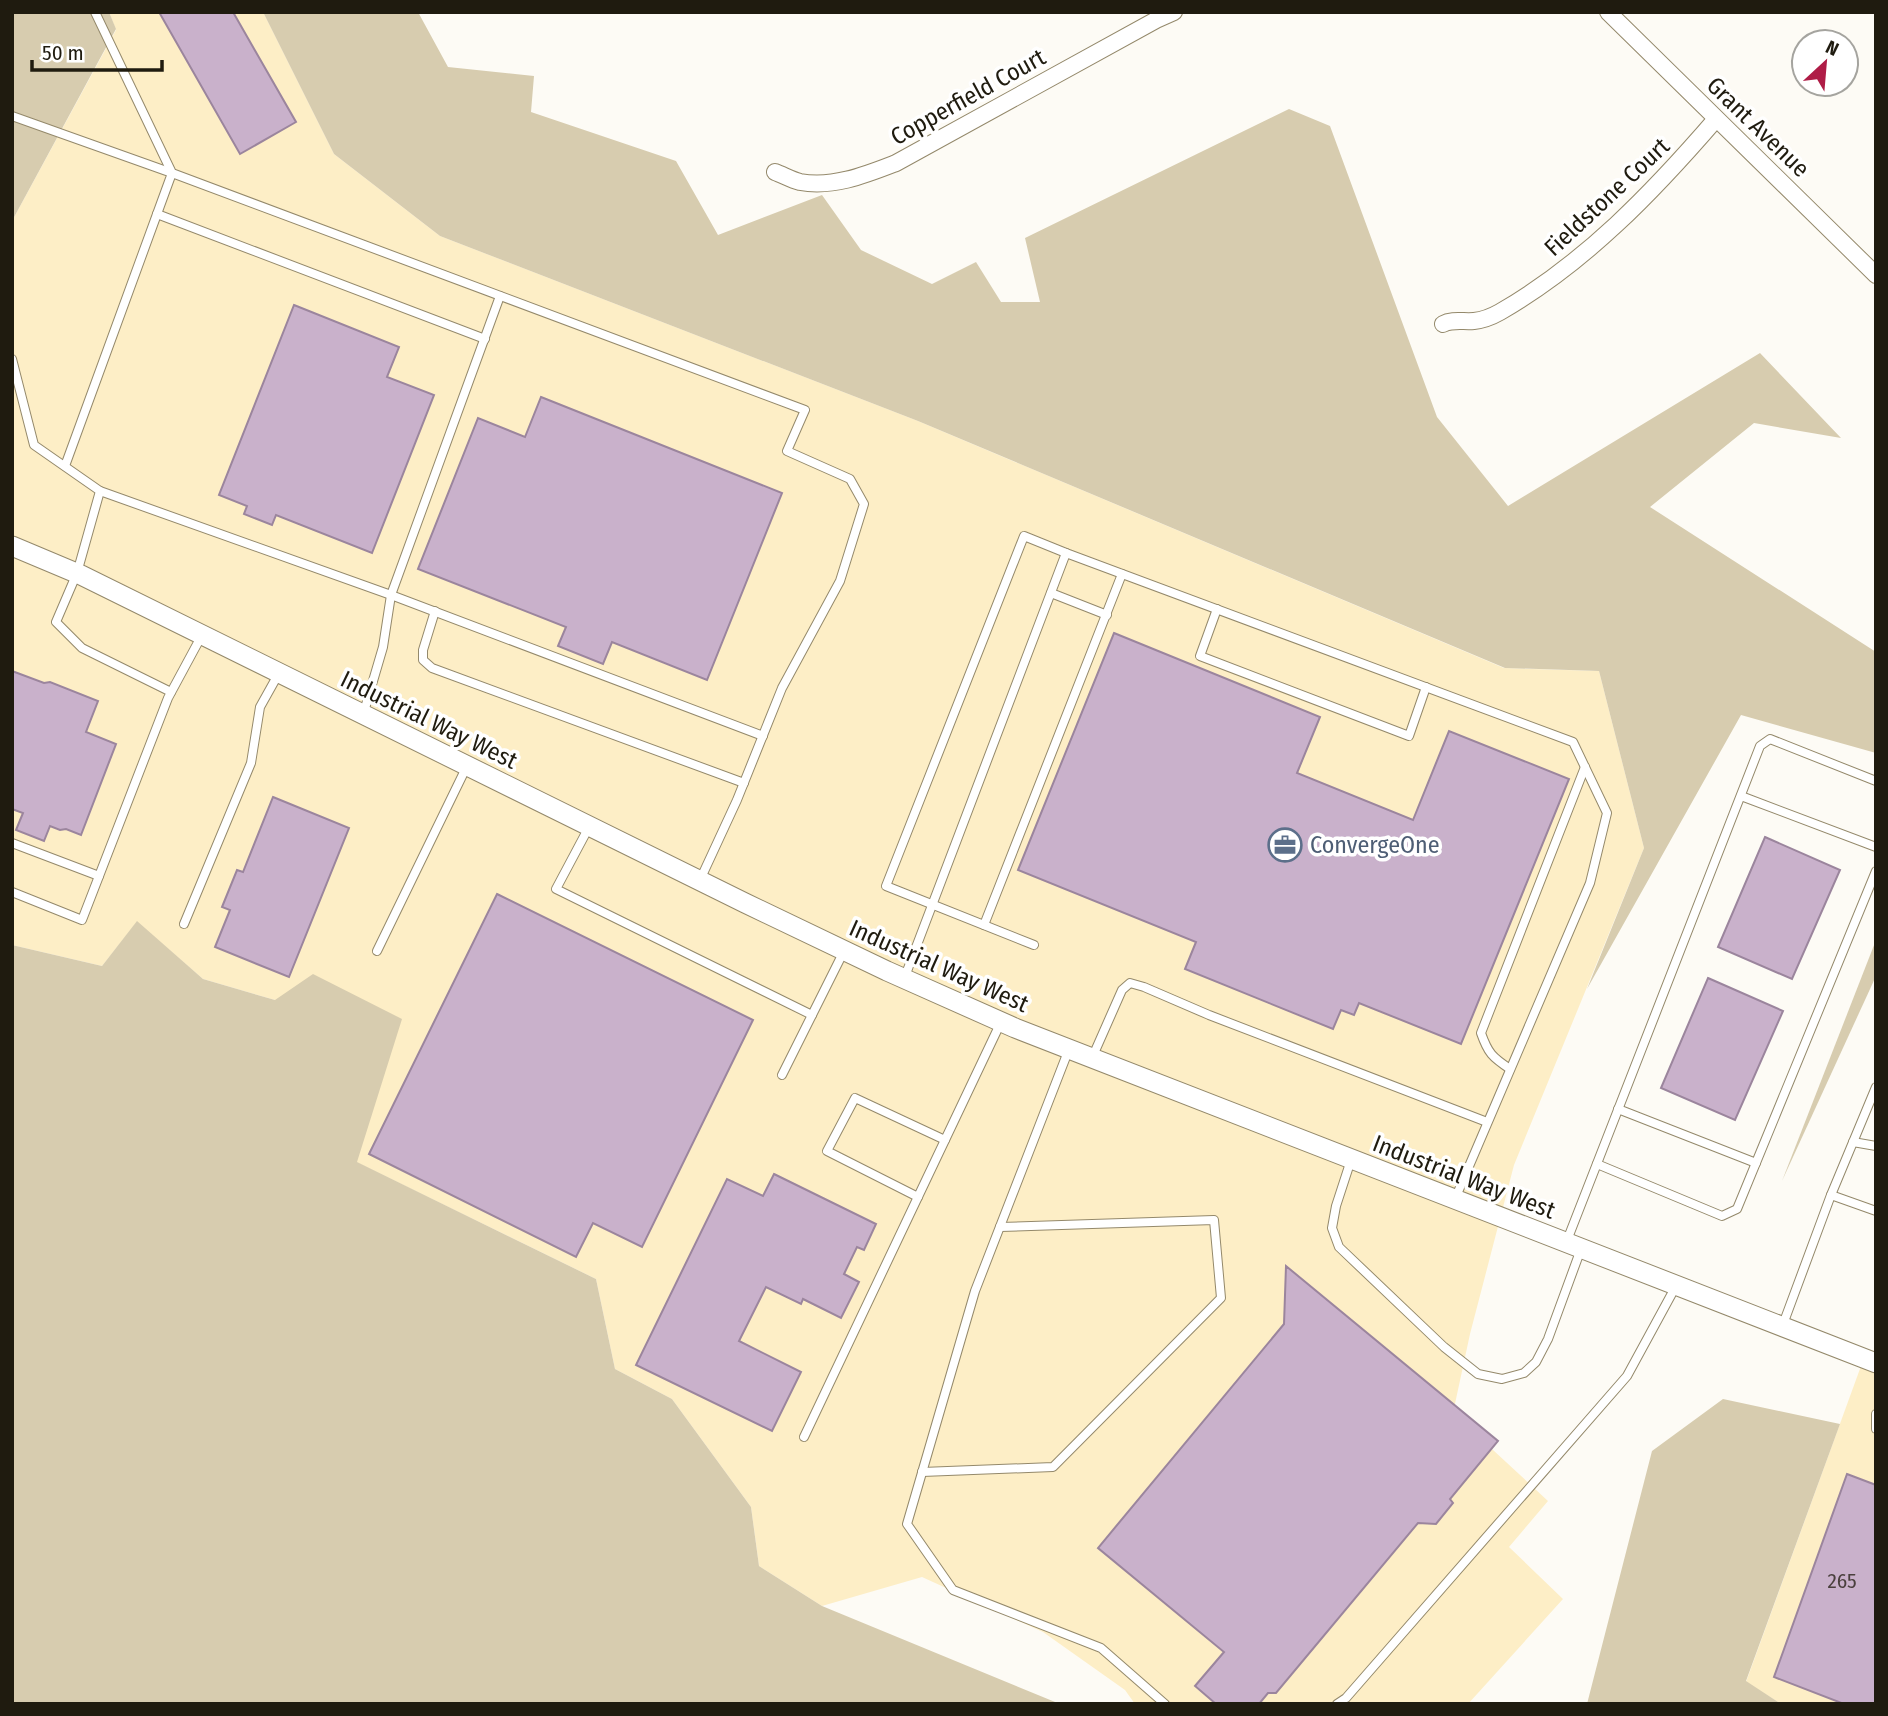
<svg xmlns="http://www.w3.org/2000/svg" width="1888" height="1716" viewBox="0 0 1888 1716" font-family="'Fira Sans Condensed',sans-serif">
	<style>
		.built { fill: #fdeec6 }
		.green { fill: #d7ccaf }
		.building { fill: #c9b1cb; stroke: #9b859d; stroke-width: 2 }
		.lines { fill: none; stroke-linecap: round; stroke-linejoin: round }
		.service-casing { stroke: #94896b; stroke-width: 10 }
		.minor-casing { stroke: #94896b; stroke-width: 18 }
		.tertiary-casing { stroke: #94896b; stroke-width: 21 }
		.service { stroke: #fff; stroke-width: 8 }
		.minor { stroke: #fff; stroke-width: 16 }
		.tertiary { stroke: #fff; stroke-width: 19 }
		.labels { text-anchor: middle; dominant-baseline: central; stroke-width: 7; stroke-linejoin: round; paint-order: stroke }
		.number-label { font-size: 21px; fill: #4a403e }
		.street-label { font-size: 24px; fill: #1f1b0f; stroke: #fff }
		.service-label { font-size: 24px; fill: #4e5e75; stroke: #fff; text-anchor: start }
	</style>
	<rect width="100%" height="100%" fill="#fdfbf5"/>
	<g class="built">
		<path d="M109 12H263L334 154 440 236 918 421 1504 668 1599 671 1644 848 1514 1165 1470 1334 1453 1413 1548 1501 1509 1547 1563 1599 1468 1704H1135L1125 1690 1043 1632 922 1577 822 1606 759 1566 751 1507 672 1399 615 1369 596 1279 356 1162 275 1000 203 979 137 922 102 966 12 945V221L116 30Z"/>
		<path d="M1861 1366 1876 1372V1704H1781L1746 1682Z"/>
	</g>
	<g class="green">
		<path d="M12 12H109L116 29 12 221Z"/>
		<path d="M263 12H418L448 67 534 76 531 112 676 161 718 235 822 195 861 250 932 284 976 262 1001 302H1040L1025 238 1289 109 1330 126 1437 417 1508 506 1760 353 1841 438 1754 423 1650 507 1876 652V753L1741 715 1587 989 1644 848 1599 671 1505 668 918 421 440 236 334 154Z"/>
		<path d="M137 921 203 979 275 1000 313 974 402 1019 357 1162 596 1279 615 1369 672 1399 751 1507 759 1566 822 1606 1060 1704H12V945L102 966Z"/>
		<path d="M1876 940V976L1782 1181Z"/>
		<path d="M1723 1399 1840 1424 1746 1681 1781 1704H1587L1652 1451Z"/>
	</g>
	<g class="building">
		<path d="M159 12H233L296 122 240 154Z"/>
		<path d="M294 305 399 347 387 377 434 395 372 553 276 515 272 525 244 514 247 506 219 495Z"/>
		<path d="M541 397 782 493 707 680 612 642 603 664 558 646 566 627 418 569 478 418 525 437Z"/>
		<path d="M1114 633 1320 717 1297 773 1413 820 1449 731 1569 779 1461 1044 1359 1003 1354 1015 1341 1010 1333 1029 1185 969 1196 942 1018 870Z"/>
		<path d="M12 671 44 683 50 682 98 701 86 732 116 744 81 835 66 829 60 830 50 826 44 841 16 830 23 813 12 809Z"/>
		<path d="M273 797 349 828 289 977 215 947 230 910 222 907 237 870 243 872Z"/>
		<path d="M1765 837 1840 870 1792 979 1718 947Z"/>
		<path d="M497 894 753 1020 642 1247 593 1223 576 1257 369 1154Z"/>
		<path d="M1708 978 1783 1011 1735 1120 1661 1088Z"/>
		<path d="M774 1174 876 1224 864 1250 857 1247 844 1274 859 1282 841 1318 803 1299 801 1304 766 1287 739 1341 801 1372 772 1431 636 1365 727 1179 763 1196Z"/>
		<path d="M1286 1266 1498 1441 1450 1499 1453 1503 1436 1524 1418 1523 1276 1693H1268L1259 1704H1216L1195 1686 1224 1652 1098 1548 1284 1324Z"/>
		<path d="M1847 1474 1876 1485V1704H1844L1774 1677Z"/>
	</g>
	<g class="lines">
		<defs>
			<g id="service">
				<path d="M95 12 172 173 805 410 787 451 850 479 864 504 840 581 782 688 737 800 700 880"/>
				<path d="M12 116 172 173 65 466"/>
				<path d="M157 214 485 339"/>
				<path d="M12 359 34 445 100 491 77 573 56 622 82 648 171 692"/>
				<path d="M100 491 391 595 763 736"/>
				<path d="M1051 593 1107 615"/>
				<path d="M1217 609 1200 656 1409 736 1426 687"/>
				<path d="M435 611 423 650V660L432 668 744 783"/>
				<path d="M363 715 383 647 391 595 500 296"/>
				<path d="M1741 796 1876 847"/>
				<path d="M589 827 556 889 812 1015 844 951"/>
				<path d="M12 843 99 876"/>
				<path d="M12 892 82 920 168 698 202 635"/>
				<path d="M184 924 251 763 260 707 279 673"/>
				<path d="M984 925 1122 574"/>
				<path d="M1034 945 886 886 1024 536 1066 553"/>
				<path d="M377 951 466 768"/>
				<path d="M904 979 1066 553 1573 742 1607 813 1590 883 1455 1199"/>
				<path d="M1069 1049 975 1291 907 1524 953 1590 1101 1648 1165 1704"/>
				<path d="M1092 1058 1122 990 1130 983 1144 987 1209 1015 1487 1122"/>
				<path d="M1510 1069C1492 1057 1488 1053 1481 1033L1585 767"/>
				<path d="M782 1075 812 1015"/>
				<path d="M1618 1109 1756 1163"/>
				<path d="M1853 1142 1876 1146"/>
				<path d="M1351 1160 1336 1206 1332 1228 1339 1247 1444 1347 1478 1374 1502 1379 1524 1373 1536 1362 1548 1339 1581 1249"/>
				<path d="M1597 1164 1722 1216 1737 1209 1876 871"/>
				<path d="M1831 1195 1876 1211"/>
				<path d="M918 1197 827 1151 855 1098 945 1140"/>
				<path d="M1566 1243 1760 746 1770 739 1876 781"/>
				<path d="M1782 1327 1831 1195 1876 1087"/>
				<path d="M1876 1414V1429"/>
				<path d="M804 1437 1001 1022"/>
				<path d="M922 1472 1053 1467 1221 1298 1214 1220 1000 1227"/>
				<path d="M1337 1704 1346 1698 1627 1376 1676 1286"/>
			</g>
			<g id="minor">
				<path d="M1608 12 1876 275"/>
				<path d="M775 172C783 175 792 180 800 182 833 188 865 175 896 163L1156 20 1174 12"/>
				<path d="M1443 324C1452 319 1464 322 1474 321 1483 320 1493 316 1500 312 1585 263 1653 192 1716 119"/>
			</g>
			<path id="tertiary" d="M12 546 81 575 745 903 887 971 1015 1028 1876 1363"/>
		</defs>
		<use href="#service" class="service-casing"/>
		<use href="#minor" class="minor-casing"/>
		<use href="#tertiary" class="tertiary-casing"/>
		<use href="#service" class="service"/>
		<use href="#minor" class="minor"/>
		<use href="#tertiary" class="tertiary"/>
	</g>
	<defs>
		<symbol id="office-ring" viewBox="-11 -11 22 22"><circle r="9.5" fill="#fff" stroke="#5c6f8a" stroke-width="1.5"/><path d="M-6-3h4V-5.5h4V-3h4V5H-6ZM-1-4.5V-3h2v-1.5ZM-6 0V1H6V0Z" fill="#5c6f8a"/></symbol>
	</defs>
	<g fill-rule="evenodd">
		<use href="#office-ring" x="1266" y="826" width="38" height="38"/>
	</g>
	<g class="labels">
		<g class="number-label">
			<text x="1842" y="1581">265</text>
		</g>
		<g class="street-label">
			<text transform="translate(968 97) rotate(-29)">Copperfield Court</text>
			<text transform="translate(1758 127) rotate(44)">Grant Avenue</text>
			<text transform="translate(1607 197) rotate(-43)">Fieldstone Court</text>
			<text transform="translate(429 720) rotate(26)">Industrial Way West</text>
			<text transform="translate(939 966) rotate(24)">Industrial Way West</text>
			<text transform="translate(1464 1177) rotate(21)">Industrial Way West</text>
		</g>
		<g class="service-label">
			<text x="1310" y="845">ConvergeOne</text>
		</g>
	</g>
	<rect width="1888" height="1716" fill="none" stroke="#1f1b0f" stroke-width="28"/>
	<g transform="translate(1825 63) rotate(26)"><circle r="33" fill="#ffffff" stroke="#a5a49f" stroke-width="2"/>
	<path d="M0-5L12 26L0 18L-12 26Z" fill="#af1c46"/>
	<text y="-10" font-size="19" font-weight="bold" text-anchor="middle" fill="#1f1b0f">N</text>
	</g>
	<path d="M32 60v10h130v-10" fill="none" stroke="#1f1b0f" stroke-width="3.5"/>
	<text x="42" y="60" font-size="21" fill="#1f1b0f" stroke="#ffffff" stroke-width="5" paint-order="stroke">50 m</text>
</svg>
